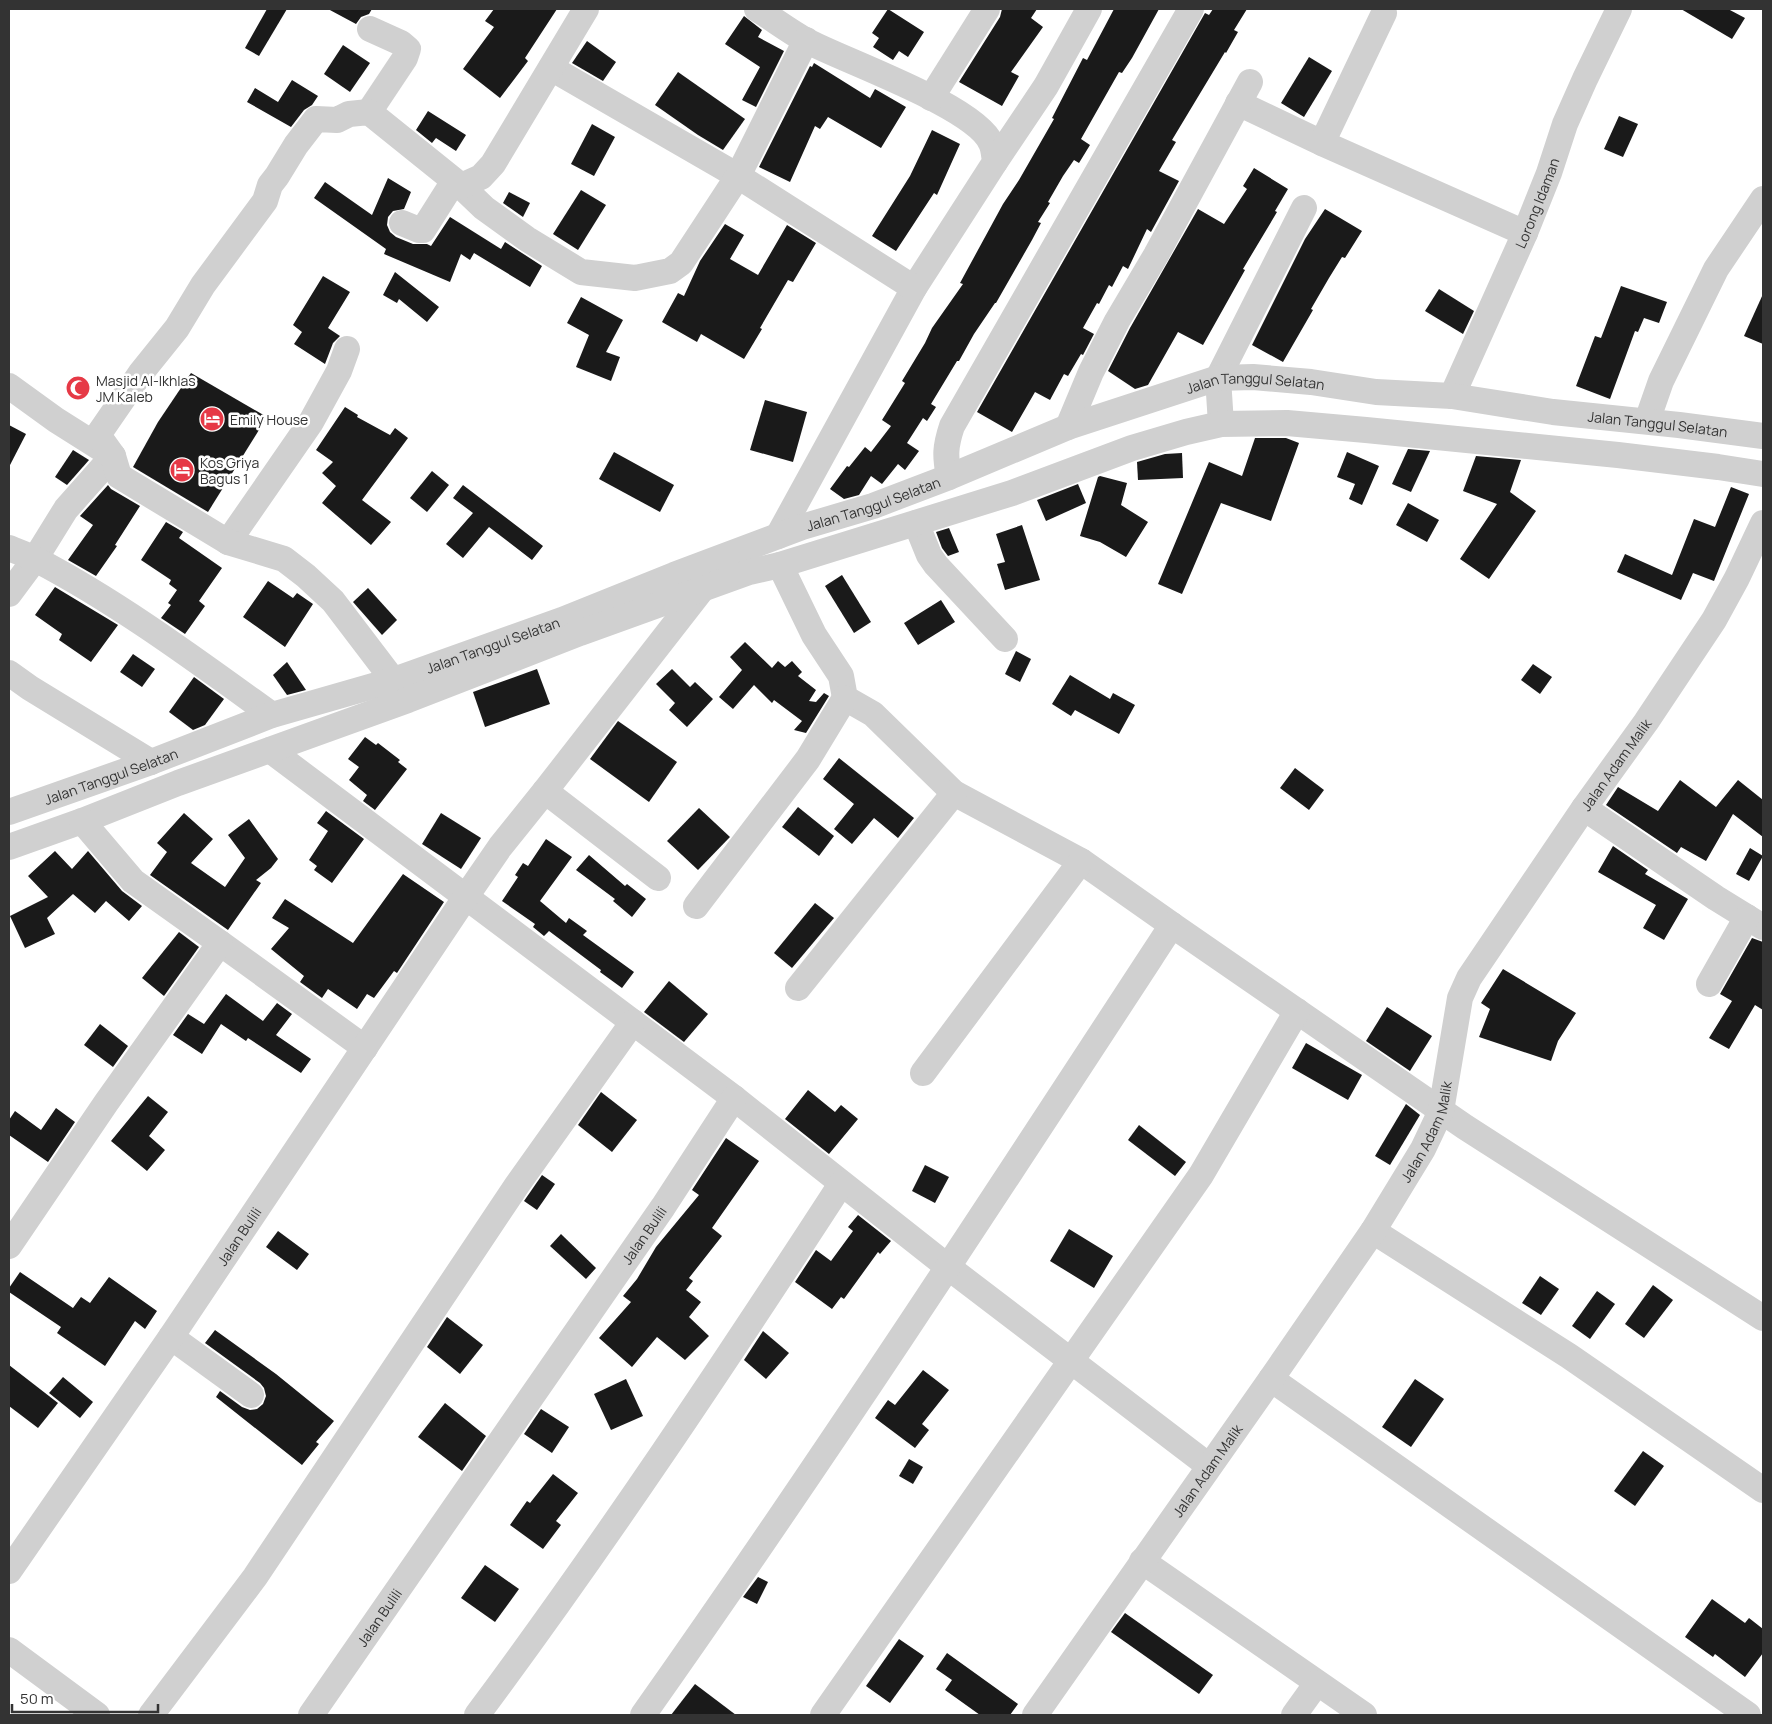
<svg xmlns="http://www.w3.org/2000/svg" width="1772" height="1724" viewBox="0 0 1772 1724" font-family="Manrope,sans-serif">
	<style>
		.building { fill: #1a1a1a }
		.lines { fill: none; stroke-linecap: round; stroke-linejoin: round }
		.minor { stroke: #d0d0d0; stroke-width: 26 }
		.labels { text-anchor: middle; dominant-baseline: central; stroke-width: 5; stroke-linejoin: round; paint-order: stroke }
		.street-label { font-size: 14px; fill: #333; stroke: #fff }
		.poi-label { font-size: 14px; fill: #333; stroke: #fff; text-anchor: start }
	</style>
	<rect width="100%" height="100%" fill="#fff"/>
	<g class="building">
		<path d="M267 9H287L259 56 245 48Z"/>
		<path d="M328 9H372L369 14 361 17 356 24Z"/>
		<path d="M494 9H557L525 58 528 61 500 98 463 69 494 27 485 21Z"/>
		<path d="M888 9 924 32 908 57 899 51 893 60 873 47 879 38 872 33Z"/>
		<path d="M1002 9H1037L1031 18 1043 27 1011 72 1019 76 1002 106 959 82 1000 17Z"/>
		<path d="M1114 9H1159L1132 58 1122 73 1119 72 1081 139 1090 145 1079 163 1074 160 1063 176 1048 202 1050 203 1038 222 1041 223 1032 240 996 303H995L974 334 959 361H957L931 404 936 407 927 421 923 418 907 443 919 451 905 470 898 464 882 484 871 476 859 495 844 499 830 489 847 466 849 467 865 447 871 452 891 426 882 420 905 383 902 381 925 343 932 328 963 284 960 283 1003 204 1019 180 1054 119 1052 118 1083 58 1087 60Z"/>
		<path d="M1213 9H1247L1234 30 1238 32 1226 53 1225 52 1172 140 1176 142 1159 171 1179 181 1151 232 1147 229 1128 269 1123 266 1112 287 1109 285 1099 304 1097 303 1083 328 1094 334 1083 355 1081 354 1068 376 1064 374 1050 400 1035 392 1012 432 977 412 1205 13 1209 15Z"/>
		<path d="M1681 9H1728L1745 18 1732 39Z"/>
		<path d="M744 16 762 30 758 37 784 51 756 107 742 100 760 67 725 44Z"/>
		<path d="M587 41 616 62 603 81 572 63Z"/>
		<path d="M343 45 370 63 350 92 324 74Z"/>
		<path d="M1309 57 1332 71 1304 117 1281 103Z"/>
		<path d="M814 63 870 98 875 89 906 107 881 148 828 117 820 129 815 126 790 182 759 167 810 66 812 67Z"/>
		<path d="M678 72 745 119 723 150 698 135 655 105Z"/>
		<path d="M292 80 318 96 312 105 304 110 291 127 247 102 255 88 278 102Z"/>
		<path d="M428 111 466 135 456 151 436 138 432 143 416 130Z"/>
		<path d="M1619 116 1638 124 1623 157 1604 149Z"/>
		<path d="M592 124 615 137 594 176 571 164Z"/>
		<path d="M932 130 960 144 937 195 934 193 896 251 872 236 910 176Z"/>
		<path d="M1254 168 1288 189 1275 211 1277 212 1243 269 1245 270 1203 345 1178 332 1148 385 1135 389 1108 371 1130 328 1198 209 1224 224 1247 189 1243 186Z"/>
		<path d="M388 178 411 192 404 209 393 211 388 217 387 225 390 232 396 237 413 244H427L431 246 450 217 501 249 505 242 542 266 530 287 474 253 470 260 461 254 450 282 384 254 386 249 314 198 325 182 372 215Z"/>
		<path d="M581 190 606 205 578 250 553 234Z"/>
		<path d="M509 192 530 203 523 217 503 203Z"/>
		<path d="M1325 209 1362 231 1345 258 1342 257 1329 278 1311 309 1313 310 1283 362 1252 345 1305 239Z"/>
		<path d="M725 224 744 235 730 259 758 275 787 225 816 243 793 282 788 280 760 328 762 329 744 359 701 334 697 342 662 322 678 293 684 296 700 261Z"/>
		<path d="M395 272 439 307 427 322 399 299 397 303 383 295Z"/>
		<path d="M323 276 350 292 328 328 340 336 333 343 325 364 294 344 302 332 293 325Z"/>
		<path d="M1621 286 1667 302 1659 323 1644 318 1638 332 1635 331 1610 399 1576 386 1595 336 1601 338Z"/>
		<path d="M1439 289 1474 311 1463 334 1425 311Z"/>
		<path d="M1763 294V344L1744 336Z"/>
		<path d="M581 297 623 320 606 352 620 357 611 381 576 367 589 335 567 323Z"/>
		<path d="M191 373 267 417 208 512 133 467 158 422Z"/>
		<path d="M765 400 807 412 793 462 750 450Z"/>
		<path d="M345 407 358 415 357 417 390 435 395 428 408 438 362 500 391 522 371 545 322 503 336 486 322 473 333 462 316 450Z"/>
		<path d="M9 425 26 434 9 467Z"/>
		<path d="M1255 438H1286L1299 443 1271 521 1221 503 1182 594 1158 584 1209 462 1242 476Z"/>
		<path d="M1408 449 1430 451 1411 492 1392 484Z"/>
		<path d="M73 450 89 460 67 485 55 477Z"/>
		<path d="M614 452 674 485 660 512 599 479Z"/>
		<path d="M1347 452 1379 466 1362 505 1349 499 1355 484 1337 477Z"/>
		<path d="M1182 453 1183 478 1138 480 1137 462 1165 454Z"/>
		<path d="M1476 456 1521 460 1510 492 1536 511 1489 579 1460 559 1497 504 1463 491Z"/>
		<path d="M432 471 449 485 427 512 410 498Z"/>
		<path d="M1100 476 1127 483 1121 505 1148 522 1126 557 1100 542 1080 536 1098 477Z"/>
		<path d="M1078 484 1086 503 1046 521 1037 500Z"/>
		<path d="M108 485 111 489 140 506 115 545 117 546 96 576 68 560 93 525 80 516Z"/>
		<path d="M463 485 543 546 532 560 489 527 463 558 446 544 473 513 453 498Z"/>
		<path d="M1731 487 1749 494 1714 581 1693 573 1681 600 1617 572 1625 554 1672 575 1694 519 1715 527Z"/>
		<path d="M1408 503 1439 520 1427 542 1396 525Z"/>
		<path d="M166 522 183 532 179 538 222 568 199 601 205 606 185 634 161 618 171 605 168 603 177 590 169 584 171 580 141 560Z"/>
		<path d="M1022 525 1040 580 1005 590 997 564 1005 562 996 534Z"/>
		<path d="M949 528 959 552 948 556 942 548 936 532Z"/>
		<path d="M842 575 871 622 854 633 825 586Z"/>
		<path d="M268 581 293 598 297 593 313 604 285 647 243 617Z"/>
		<path d="M55 587 118 625 91 662 59 640 62 634 35 615Z"/>
		<path d="M368 588 397 620 382 635 353 602Z"/>
		<path d="M941 600 955 622 918 645 904 623Z"/>
		<path d="M745 642 772 668 778 661 785 667 792 661 802 672 798 676 816 690 809 701 816 702 824 693 829 696 806 733 794 730 802 721 774 700 772 703 754 685 733 709 719 697 742 670 730 657Z"/>
		<path d="M1016 651 1031 659 1020 682 1005 674Z"/>
		<path d="M133 654 155 669 142 687 120 672Z"/>
		<path d="M287 662 306 690 287 695 273 675Z"/>
		<path d="M1533 664 1552 677 1540 694 1521 680Z"/>
		<path d="M537 669 550 704 485 727 473 692Z"/>
		<path d="M672 669 690 687 695 682 713 699 687 727 669 710 675 703 656 684Z"/>
		<path d="M1070 675 1110 699 1113 693 1135 705 1119 734 1075 710 1071 716 1052 704Z"/>
		<path d="M194 677 224 699 205 725 193 730 169 712Z"/>
		<path d="M618 721 677 762 649 802 590 759Z"/>
		<path d="M365 737 376 745 378 743 400 760 398 762 407 769 375 810 363 801 367 795 349 780 359 767 348 759Z"/>
		<path d="M839 758 914 818 898 838 874 818 852 844 834 829 854 804 823 779Z"/>
		<path d="M1295 768 1324 790 1309 810 1280 788Z"/>
		<path d="M1680 780 1716 807 1738 780 1763 800V837L1733 814 1706 861 1681 847 1677 853 1606 805 1618 787 1658 811Z"/>
		<path d="M798 807 834 836 819 856 782 827Z"/>
		<path d="M699 808 730 837 698 870 667 841Z"/>
		<path d="M326 811 364 839 332 883 314 870 317 866 309 860 328 831 317 823Z"/>
		<path d="M184 813 213 839 191 863 225 887 245 858 228 835 249 819 278 859 271 868 256 880 261 883 228 930 150 875 167 852 157 843Z"/>
		<path d="M441 813 481 838 461 869 422 844Z"/>
		<path d="M546 839 572 857 540 901 566 923 569 918 587 931 583 935 634 972 622 988 600 972 601 970 549 931 544 936 533 927 535 924 502 901 518 877 515 875 523 863 528 866Z"/>
		<path d="M1613 846 1648 870 1645 874 1688 899 1664 940 1643 928 1656 905 1598 872Z"/>
		<path d="M1750 848 1763 856 1749 881 1736 874Z"/>
		<path d="M55 851 72 869 88 851 122 891 142 906 129 921 106 901 95 913 73 894 47 918 55 934 25 948 10 916 48 897 28 876Z"/>
		<path d="M589 855 625 886 627 884 646 899 632 917 613 901 615 899 576 870Z"/>
		<path d="M403 874 444 902 397 973 394 971 374 998 367 994 357 1009 328 989 322 998 300 982 304 976 271 949 289 928 272 918 285 899 353 943Z"/>
		<path d="M815 903 834 918 792 968 774 953Z"/>
		<path d="M179 932 199 947 164 996 142 978Z"/>
		<path d="M1752 938 1763 942V1010L1755 1005 1729 1049 1709 1038 1732 1001 1720 994Z"/>
		<path d="M1503 969 1576 1013 1558 1041 1551 1061 1479 1037 1490 1009 1481 1003Z"/>
		<path d="M669 981 708 1014 684 1042 644 1012Z"/>
		<path d="M226 994 263 1021 277 1003 292 1014 276 1035 311 1059 301 1073 248 1038 246 1041 221 1024 202 1054 173 1035 188 1014 204 1024Z"/>
		<path d="M1387 1007 1432 1036 1410 1071 1366 1041Z"/>
		<path d="M100 1024 128 1046 113 1067 84 1045Z"/>
		<path d="M1306 1043 1362 1075 1348 1100 1292 1068Z"/>
		<path d="M808 1090 835 1112 841 1105 858 1119 829 1154 785 1119Z"/>
		<path d="M601 1092 637 1120 612 1152 578 1125Z"/>
		<path d="M148 1096 168 1112 149 1136 165 1150 147 1171 111 1141Z"/>
		<path d="M1406 1104 1420 1115 1390 1165 1375 1156Z"/>
		<path d="M56 1108 75 1122 48 1162 9 1135V1120L15 1111 41 1130Z"/>
		<path d="M1139 1125 1186 1162 1175 1176 1128 1140Z"/>
		<path d="M726 1138 759 1161 712 1228 722 1236 689 1278 693 1281 686 1290 701 1302 689 1317 709 1336 685 1360 657 1337 632 1367 599 1338 631 1302 623 1296 637 1279 656 1247 699 1195 692 1190Z"/>
		<path d="M925 1165 949 1177 935 1203 912 1191Z"/>
		<path d="M542 1175 555 1184 537 1210 524 1201Z"/>
		<path d="M858 1215 891 1241 880 1254 878 1252 844 1299 841 1297 832 1309 795 1282 816 1250 831 1261 853 1231 848 1227Z"/>
		<path d="M1069 1229 1113 1256 1094 1288 1050 1261Z"/>
		<path d="M278 1231 309 1254 297 1270 266 1247Z"/>
		<path d="M561 1234 596 1268 586 1279 550 1246Z"/>
		<path d="M20 1272 73 1308 81 1297 90 1303 109 1277 157 1311 145 1329 135 1321 105 1366 57 1333 61 1327 9 1292V1288Z"/>
		<path d="M1540 1276 1559 1289 1541 1315 1522 1303Z"/>
		<path d="M1653 1285 1673 1300 1644 1338 1625 1324Z"/>
		<path d="M1597 1291 1615 1304 1590 1339 1572 1326Z"/>
		<path d="M447 1317 483 1345 460 1374 427 1347Z"/>
		<path d="M215 1330 276 1374 334 1421 316 1442 319 1444 302 1465 216 1397 220 1391 242 1407 250 1410 257 1409 263 1404 266 1396 264 1388 260 1383 205 1343Z"/>
		<path d="M763 1331 789 1353 766 1379 744 1360Z"/>
		<path d="M9 1365 58 1403 38 1428 9 1406Z"/>
		<path d="M923 1370 949 1390 922 1424 929 1430 915 1448 875 1418 888 1400 895 1405Z"/>
		<path d="M63 1377 93 1402 80 1418 49 1393Z"/>
		<path d="M626 1379 643 1416 611 1430 594 1394Z"/>
		<path d="M1415 1379 1444 1399 1411 1447 1382 1427Z"/>
		<path d="M445 1403 486 1436 462 1471 418 1437Z"/>
		<path d="M541 1409 569 1427 552 1453 524 1434Z"/>
		<path d="M1643 1451 1664 1466 1635 1506 1614 1491Z"/>
		<path d="M909 1459 923 1467 913 1484 899 1476Z"/>
		<path d="M553 1474 578 1493 556 1521 561 1525 543 1549 510 1525 527 1501 530 1503Z"/>
		<path d="M485 1565 519 1589 495 1622 461 1598Z"/>
		<path d="M758 1577 768 1582 757 1604 743 1597Z"/>
		<path d="M1712 1599 1745 1623 1749 1618 1763 1629V1653L1745 1677 1715 1654 1713 1657 1685 1637Z"/>
		<path d="M1125 1613 1213 1675 1199 1694 1111 1632Z"/>
		<path d="M899 1639 924 1656 890 1703 866 1686Z"/>
		<path d="M947 1653 1018 1704 1010 1715H980L945 1690 952 1680 936 1669Z"/>
		<path d="M695 1684 736 1715H671Z"/>
	</g>
	<g class="lines">
		<g class="minor">
			<path d="M757 9C773 19 789 31 805 40 844 61 975 106 991 143 994 149 994 156 995 162L914 288 778 536"/>
			<path d="M551 68 738 176 914 288"/>
			<path d="M931 98 987 9"/>
			<path d="M1238 103 1322 143 1525 233"/>
			<path d="M369 112 405 58 408 49 401 43 370 29"/>
			<path d="M1322 143 1384 13"/>
			<path d="M995 162 1046 86 1089 9"/>
			<path d="M461 186 484 208 527 239 581 272 635 278 670 271 681 263 738 176 806 40"/>
			<path d="M402 223 419 230H423L454 181"/>
			<path d="M9 386 56 420 113 456 66 509 35 559 9 594"/>
			<path id="s1" d="M1452 396 1525 233 1549 173 1565 124 1585 79 1619 9"/>
			<path d="M1647 421 1661 381 1716 269 1763 199"/>
			<path d="M1221 424 1218 378 1304 208"/>
			<path d="M1068 427 1091 372 1117 321 1156 255 1250 82"/>
			<path d="M949 477C945 456 945 447 952 426L1191 9"/>
			<path d="M916 523 929 555 936 565 1005 639"/>
			<path d="M228 542 311 422 339 371 347 349"/>
			<path d="M9 548C18 552 28 555 37 560 119 603 197 661 272 715"/>
			<path d="M780 565 814 635 841 676 845 698 873 714 954 793 1081 861 1172 925"/>
			<path d="M9 673 30 688 151 762"/>
			<path d="M403 693 333 601 306 576 284 559 228 542 119 476 113 456 98 435 140 374 177 328 203 285 265 201 270 185 277 176 296 145 316 119 337 120 349 114 369 112 461 186 481 177 493 164 586 9"/>
			<path d="M270 750 734 1098 948 1267 1209 1466"/>
			<path d="M545 791 703 588"/>
			<path d="M1584 808 1716 898 1763 927"/>
			<path id="s2" d="M9 812 151 762 272 715 394 680 562 620 674 575 802 527 873 506 949 477 1068 427 1218 378 1253 377 1311 382 1376 392 1452 396 1553 412 1679 425 1763 436"/>
			<path d="M9 847 82 821 178 783 408 700 580 633 749 572 780 565 1012 493 1132 448 1186 432 1221 424 1287 423 1366 430 1618 455 1718 467 1763 474"/>
			<path d="M696 906 808 759 845 698"/>
			<path d="M220 943 365 1048"/>
			<path d="M1709 984 1747 917"/>
			<path d="M798 988 954 793"/>
			<path d="M923 1073 1081 861"/>
			<path d="M1373 1231 1569 1356 1763 1490"/>
			<path d="M9 1246 106 1103 220 943 133 881 82 821"/>
			<path d="M171 1337 251 1395"/>
			<path d="M1271 1379 1748 1715"/>
			<path d="M1142 1561 1364 1715"/>
			<path id="s3" d="M9 1571 171 1337 465 898 500 847 545 791 658 878"/>
			<path d="M9 1650 97 1715"/>
			<path d="M151 1715 255 1577 517 1185 633 1022"/>
			<path id="s4" d="M311 1715 663 1207 734 1098"/>
			<path d="M477 1715C605 1543 724 1364 841 1184"/>
			<path d="M643 1715C826 1456 999 1190 1172 925L1465 1127 1763 1318"/>
			<path d="M823 1715 1201 1175 1297 1011"/>
			<path id="s5" d="M1035 1715 1271 1379 1373 1231 1423 1149 1441 1111 1460 998 1469 978 1584 808 1646 722 1714 620 1737 578 1763 523"/>
			<path d="M1294 1715 1317 1683"/>
		</g>
	</g>
	<defs>
		<symbol id="mosque-disc" viewBox="-11 -11 22 22"><circle r="9.5" fill="#e63946" stroke="#fff"/><path d="M3.5-4.9A6 6 0 1 0 3.5 4.9A5 5 0 1 1 3.5-4.9Z" fill="#fff"/></symbol>
		<symbol id="hotel-disc" viewBox="-11 -11 22 22"><circle r="9.5" fill="#e63946" stroke="#fff"/><path d="M-6-4.5h1.5V1H6V5H4.5V3h-9V5H-6ZM-4 0a1.8 1.8 0 1 1 3.6 0ZM.5 0V-2.5h3Q6-2.5 6 0Z" fill="#fff"/></symbol>
	</defs>
	<g fill-rule="evenodd">
		<use href="#mosque-disc" x="64" y="374" width="28" height="28"/>
		<use href="#hotel-disc" x="198" y="405" width="28" height="28"/>
		<use href="#hotel-disc" x="168" y="456" width="28" height="28"/>
	</g>
	<g class="labels">
		<g class="street-label">
			<text stroke="none"><textPath href="#s1" startOffset="211">Lorong Idaman</textPath></text>
			<text stroke="none"><textPath href="#s2" startOffset="1322">Jalan Tanggul Selatan</textPath></text>
			<text stroke="none"><textPath href="#s2" startOffset="1728">Jalan Tanggul Selatan</textPath></text>
			<text stroke="none"><textPath href="#s2" startOffset="918">Jalan Tanggul Selatan</textPath></text>
			<text stroke="none"><textPath href="#s2" startOffset="512">Jalan Tanggul Selatan</textPath></text>
			<text stroke="none"><textPath href="#s5" startOffset="1124">Jalan Adam Malik</textPath></text>
			<text stroke="none"><textPath href="#s2" startOffset="108">Jalan Tanggul Selatan</textPath></text>
			<text stroke="none"><textPath href="#s5" startOffset="704">Jalan Adam Malik</textPath></text>
			<text stroke="none"><textPath href="#s4" startOffset="584">Jalan Bulili</textPath></text>
			<text stroke="none"><textPath href="#s3" startOffset="406">Jalan Bulili</textPath></text>
			<text stroke="none"><textPath href="#s5" startOffset="299">Jalan Adam Malik</textPath></text>
			<text stroke="none"><textPath href="#s4" startOffset="119">Jalan Bulili</textPath></text>
		</g>
		<g class="poi-label">
			<text x="96" y="380">Masjid Al-Ikhlas<tspan x="96" dy="16">JM Kaleb</tspan></text>
			<text x="230" y="419">Emily House</text>
			<text x="200" y="462">Kos Griya<tspan x="200" dy="16">Bagus 1</tspan></text>
		</g>
	</g>
	<rect width="1772" height="1724" fill="none" stroke="#333333" stroke-width="20"/>
	<path d="M12 1704v8h146v-8" fill="none" stroke="#333333" stroke-width="2.5"/>
	<text x="20" y="1704" font-size="15" fill="#333333" stroke="#ffffff" stroke-width="4" paint-order="stroke">50 m</text>
</svg>
